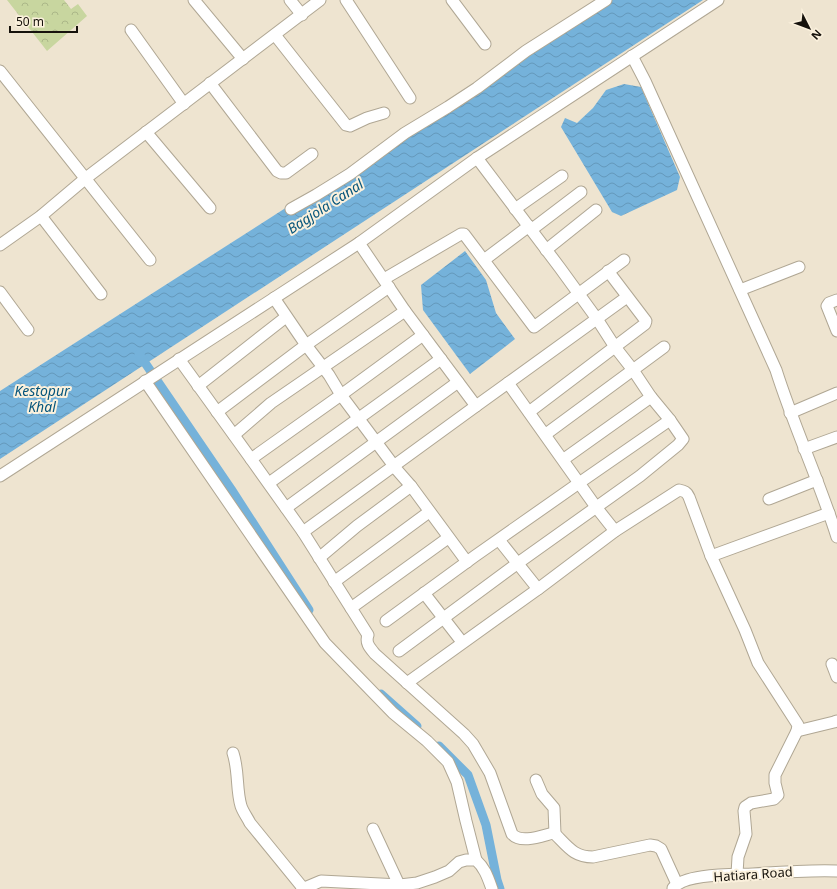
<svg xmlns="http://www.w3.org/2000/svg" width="837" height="889" viewBox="0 0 837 889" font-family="'Noto Sans',sans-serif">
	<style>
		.park { fill: url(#park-crowns) }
		.water { fill: url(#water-waves) }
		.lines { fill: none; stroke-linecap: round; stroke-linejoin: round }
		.canal { stroke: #75b2da; stroke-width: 9 }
		.minor-casing { stroke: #b0a794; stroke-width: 13 }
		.minor { stroke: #fff; stroke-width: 11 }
		.labels { text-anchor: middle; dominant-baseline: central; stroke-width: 4; stroke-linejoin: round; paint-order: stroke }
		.street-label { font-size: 13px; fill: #16120c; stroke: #fbf1dd }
		.water-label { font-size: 14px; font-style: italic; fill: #06557b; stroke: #fbf1dd }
	</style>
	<defs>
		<pattern id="park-crowns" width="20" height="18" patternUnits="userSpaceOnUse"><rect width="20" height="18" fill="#c8d69f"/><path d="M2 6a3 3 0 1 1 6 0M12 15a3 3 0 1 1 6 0" fill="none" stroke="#abb788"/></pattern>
		<pattern id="water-waves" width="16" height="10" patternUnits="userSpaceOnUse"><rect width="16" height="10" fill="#75b2da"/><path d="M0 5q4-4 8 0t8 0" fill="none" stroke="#6498ba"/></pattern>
	</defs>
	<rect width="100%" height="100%" fill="#eee4d0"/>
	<path class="park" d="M7 0H64L71 9 78 4 87 16 47 51Z"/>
	<g class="water">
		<path d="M610 0H703L0 459V391Z"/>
		<path d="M624 84 641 87 680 177 677 190 621 216 612 212 561 127 565 118 577 123 593 108 606 90Z"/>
		<path d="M465 251 486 280 496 313 515 339 470 374 423 310 421 285Z"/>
	</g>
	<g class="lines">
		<g class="canal">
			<path d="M139 354 231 489 309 610"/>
			<path d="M381 694 417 726"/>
			<path d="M439 746 468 775 486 825 497 880 500 889"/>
		</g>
		<defs>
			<g id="minor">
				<path d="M194 0 243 59"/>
				<path d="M290 0 302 15"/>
				<path d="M346 0 410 98"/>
				<path d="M452 0 485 44"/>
				<path d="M131 30 184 104"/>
				<path d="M275 35 346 125 350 126 367 118 384 113"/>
				<path d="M632 56 645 81 776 370C794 427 819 480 837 537"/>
				<path d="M0 71 150 260"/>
				<path d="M210 83 277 171 281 173H286L312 154"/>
				<path d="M146 132 210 208"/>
				<path d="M291 209 316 195 350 174 405 133 448 107 477 88 526 51 606 0"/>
				<path d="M515 209 562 176"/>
				<path d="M41 216 101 294"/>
				<path d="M531 230 581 192"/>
				<path d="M359 243 405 311 476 406 508 383 579 483 475 556 386 621"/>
				<path d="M0 245 41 216 86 178 320 0"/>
				<path d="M546 250 596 210"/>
				<path d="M484 260 529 226"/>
				<path d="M384 279 461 234H464L534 327 624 260"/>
				<path d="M740 290 799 267"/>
				<path d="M0 292 28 330"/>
				<path d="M274 298 306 345 329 375 341 395 397 470 411 486 467 562"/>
				<path d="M837 300 829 303 827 306 837 331"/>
				<path d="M179 359 251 459 303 532 368 635C365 643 370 648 375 654L464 734 473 744 490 773 512 834C521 844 541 836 553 833L555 834C568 847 574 857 593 857L650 845 656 846 661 849 677 884"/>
				<path d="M145 381 325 643 393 713 427 741 448 762 457 782 466 821 476 860"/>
				<path d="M508 383 627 297"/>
				<path d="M198 386 286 317"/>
				<path d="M217 412 306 345 389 287"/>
				<path d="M529 412 645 324 646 321 608 271"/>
				<path d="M790 413 837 393"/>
				<path d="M546 434 664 347"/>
				<path d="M234 435 271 403 405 311"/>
				<path d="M804 449 837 437"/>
				<path d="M251 459 341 395 423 335"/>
				<path d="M564 459 651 397"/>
				<path d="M0 476 359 243 477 158 718 0"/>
				<path d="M269 483 441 359"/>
				<path d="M769 499 817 480"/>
				<path d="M286 508 458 382"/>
				<path d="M615 531 596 507 579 483 670 420"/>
				<path d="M303 532 476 406"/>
				<path d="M499 540 538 589"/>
				<path d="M711 556 829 513"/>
				<path d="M319 558 357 526 411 486"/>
				<path d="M334 582 429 512"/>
				<path d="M424 593 462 642"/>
				<path d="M351 608 448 538"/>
				<path d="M399 651 518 563 640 476 678 445 683 439 670 420 651 397 633 370 615 347 597 319 560 268 477 158"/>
				<path d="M832 664 837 677"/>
				<path d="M407 683 538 589 615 531 679 490C684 491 687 492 689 497L711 556 745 630 758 663 798 725 797 731 775 775V783L778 795 774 799 751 803 745 807 744 811 746 834 738 857 737 874"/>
				<path d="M797 731 834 722 837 721"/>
				<path d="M233 753C239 771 236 789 241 806 243 812 247 817 250 823L303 888"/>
				<path d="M536 780 542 794 554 808 555 834"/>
				<path d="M373 829 401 889"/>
				<path d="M673 888C686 873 734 875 753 874 781 872 809 870 837 871"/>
				<path d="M302 889 321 881 400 885 417 883 435 877 449 871 459 862 466 860H476C485 868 488 878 492 889"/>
			</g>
		</defs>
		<use href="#minor" class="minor-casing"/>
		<use href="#minor" class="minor"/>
	</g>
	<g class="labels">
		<g class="street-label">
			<text transform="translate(753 874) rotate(-4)">Hatiara Road</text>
		</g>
		<g class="water-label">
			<text transform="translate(325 206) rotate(-33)">Bagjola Canal</text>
			<text x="42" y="390">Kestopur<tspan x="42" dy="16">Khal</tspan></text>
		</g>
	</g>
	<g transform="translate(809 28) rotate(132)" stroke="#fbf1dd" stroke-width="3" paint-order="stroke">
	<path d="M0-3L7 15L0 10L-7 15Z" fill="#16120c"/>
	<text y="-6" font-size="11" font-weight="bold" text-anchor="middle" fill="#16120c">N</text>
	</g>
	<path d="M10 26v6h67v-6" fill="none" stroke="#16120c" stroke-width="2"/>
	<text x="16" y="26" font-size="12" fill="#16120c" stroke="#fbf1dd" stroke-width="3" paint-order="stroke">50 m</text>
</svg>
